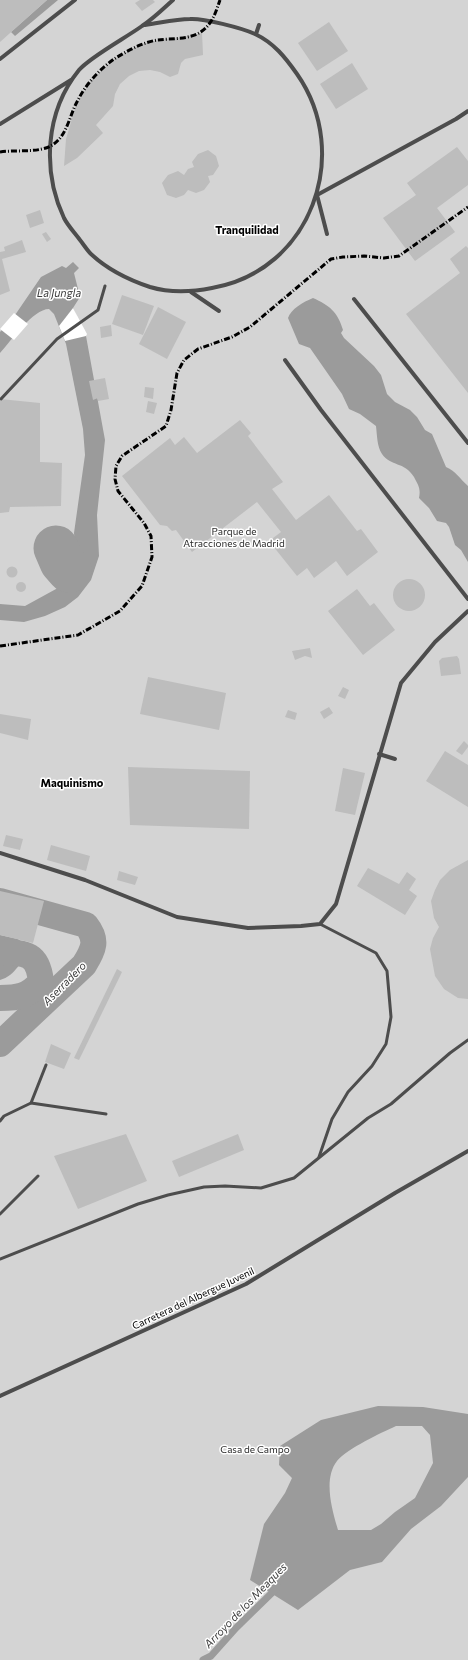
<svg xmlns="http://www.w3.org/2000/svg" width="468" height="1660" viewBox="0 0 468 1660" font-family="Commissioner,sans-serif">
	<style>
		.green { fill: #d4d4d4 }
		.water { fill: #9b9b9b; fill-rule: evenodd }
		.pier { fill: #fff }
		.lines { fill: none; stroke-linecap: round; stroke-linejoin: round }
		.stream { stroke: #9b9b9b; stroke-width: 7 }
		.canal { stroke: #9b9b9b; stroke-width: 26 }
		.river { stroke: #9b9b9b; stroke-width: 45 }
		.building { fill: #bdbdbd }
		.lane { stroke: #4d4d4d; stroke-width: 3 }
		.street { stroke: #4d4d4d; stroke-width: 4 }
		.rail { stroke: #000; stroke-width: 3; stroke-dasharray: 6 2 1 2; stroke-linecap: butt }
		.labels { text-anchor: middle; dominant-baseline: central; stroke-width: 3; stroke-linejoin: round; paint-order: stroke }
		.park-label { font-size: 10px; fill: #2b2b2b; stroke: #fff }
		.street-label { font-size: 10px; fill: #000; stroke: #fff }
		.neighbourhood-label { font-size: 11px; font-weight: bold; fill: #000; stroke: #fff }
		.water-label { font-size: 11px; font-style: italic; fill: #3c3c3c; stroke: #fff }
	</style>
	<rect width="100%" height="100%" fill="#fff"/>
	<rect class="green" x="0" y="0" width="468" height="1660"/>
	<g class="water">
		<path d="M47 0H58L15 36 11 32Z"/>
		<path d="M73 262 79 268 74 273 80 297 73 308 86 336 105 440 97 515 99 556 91 580 78 597 65 607 45 616 24 622 0 620V604L25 606 56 589 73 564 76 553 74 533 85 455 83 429 66 344 54 314 49 309C33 309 11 341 0 353V332L13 318 41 277 62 266 66 268Z"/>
		<path d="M313 298C329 305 338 312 343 330L341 333 344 338 374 366 381 375 387 394 395 402 410 410 417 417 425 430 432 434 446 467C456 471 460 479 468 486V562L461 550 455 545 449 527 446 523 437 521 429 508 419 498C421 488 418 485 414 477 404 461 391 467 382 454 377 447 377 434 376 426L360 414 349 409 342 394 310 348 299 344 288 318C291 309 303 302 313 298Z"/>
		<path d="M0 935 18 939 28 947C23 960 15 976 0 980Z"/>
		<path d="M378 1406 423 1407 468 1414V1477L441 1506 411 1529 382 1562 350 1570 298 1610 250 1580 264 1524 285 1493 292 1478 279 1465 280 1446 321 1420ZM396 1426H422L430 1435 433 1463 415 1498 395 1512 381 1524 371 1530H338C332 1510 323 1479 337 1461 348 1448 381 1433 396 1426Z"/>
	</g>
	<g class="pier">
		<path d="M73 308 87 334 86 336 65 341 59 326Z"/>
		<path d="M14 313 28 324 14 340 0 329Z"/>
	</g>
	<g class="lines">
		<path class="stream" d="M203 1660 211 1656 236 1628 278 1587"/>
		<g class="canal">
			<path d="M0 901 86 925C98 940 94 949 84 965L0 1044"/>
			<path d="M0 952C26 953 38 953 41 982 28 996 19 998 0 998"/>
		</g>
		<path class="river" d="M56 548 62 562 69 570"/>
	</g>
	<g class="building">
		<path d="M0 0H47L0 42Z"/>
		<path d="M140 0H153L155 2 142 11 135 3Z"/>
		<path d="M329 22 348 51 317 71 298 43Z"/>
		<path d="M202 33 203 55 185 59 181 63 178 74 170 77 160 72 150 70 139 71 129 76 120 84 115 94 113 106 96 125 103 133 77 158 64 166 66 139 76 105 90 82 113 60 139 45 157 40 180 38Z"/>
		<path d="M352 63 368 89 336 109 320 84Z"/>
		<path d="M457 147 468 161V185L437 208 455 232 415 261 383 218 416 195 407 183Z"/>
		<path d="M208 150 216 156 219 166 213 175 208 176 210 182 204 190 196 193 188 190 184 195 176 198 167 195 162 183 168 175 178 171 184 175 188 169 194 167 192 162 198 154Z"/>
		<path d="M40 210 44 223 30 228 26 215Z"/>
		<path d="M46 232 51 239 47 242 42 234Z"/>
		<path d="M22 240 26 252 2 259 10 291 0 295V252L5 251 4 247Z"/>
		<path d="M466 246 468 248V393L406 314 460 273 450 259Z"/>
		<path d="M122 295 154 306 143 335 112 324Z"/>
		<path d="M158 307 186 322 167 359 139 344Z"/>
		<path d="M111 325 112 336 101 338 100 327Z"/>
		<path d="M105 378 109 399 98 401V398L93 400 89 381Z"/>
		<path d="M145 387 154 388 153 399 144 397Z"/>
		<path d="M0 399 40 403V462L62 463 61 506 10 507 9 512 0 513Z"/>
		<path d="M148 401 157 403 154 414 146 412Z"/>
		<path d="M240 420 251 433 248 436 283 482 272 489 296 520 329 495 357 531 361 529 378 552 347 576 336 561 314 578 307 568 297 576 269 541 281 532 257 502 192 552 176 530 172 531 167 526 160 525 122 476 170 438 175 445 184 437 197 453Z"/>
		<circle cx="12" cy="572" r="5.5"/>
		<circle cx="409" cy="595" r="16"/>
		<circle cx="21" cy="587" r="5"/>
		<path d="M357 589 370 606 374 603 395 630 363 655 328 611Z"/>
		<path d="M310 648 312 658 305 656 295 660 292 651Z"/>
		<path d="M457 656 459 659 461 674 441 676 439 661 442 658Z"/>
		<path d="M148 677 226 693 219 730 140 714Z"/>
		<path d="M343 687 349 690 345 699 338 696Z"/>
		<path d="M329 707 333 713 324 719 320 712Z"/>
		<path d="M288 710 297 713 295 720 285 717Z"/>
		<path d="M0 714 31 719 28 740 0 733Z"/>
		<path d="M464 741 468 745V747L462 755 456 751Z"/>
		<path d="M445 751 468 765V807L426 781Z"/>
		<path d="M128 767 250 771 249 829 130 825Z"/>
		<path d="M343 768 365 773 355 815 335 811Z"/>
		<path d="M6 835 23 839 20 850 3 846Z"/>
		<path d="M51 845 90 856 86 871 47 860Z"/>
		<path d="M468 860V999L458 998 444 989 435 976 430 949 433 938 439 927 434 918 431 901 435 890 440 880 450 870Z"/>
		<path d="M368 868 399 884 407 872 416 879 409 890 417 896 405 915 357 886Z"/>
		<path d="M119 871 138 877 135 885 117 880Z"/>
		<path d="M0 891 44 901 33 943 0 935Z"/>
		<path d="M117 969 122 972 79 1060 74 1058Z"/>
		<path d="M51 1044 71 1053 64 1069 45 1062Z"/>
		<path d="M126 1134 147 1181 78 1209 54 1156Z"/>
		<path d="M238 1134 244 1150 179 1177 172 1161Z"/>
	</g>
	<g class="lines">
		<g class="lane">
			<path d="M1 399 57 339 98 310 105 286"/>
			<path d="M31 1103 106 1114"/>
			<path d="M0 1121 4 1116 31 1103 46 1065"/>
			<path d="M319 1157 332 1119 348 1092 372 1066 386 1044 391 1017 387 971 376 953 320 924"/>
			<path d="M0 1214 38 1176"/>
			<path d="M0 1259 138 1204 168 1195 204 1187 225 1186 261 1188 294 1178 368 1118 391 1104 450 1053 468 1040"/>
		</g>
		<g class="street">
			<path d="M145 25C160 23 175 19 190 19 203 18 242 28 255 34 274 43 285 57 297 74 353 154 311 271 212 288 192 292 170 293 150 287 129 280 108 270 91 254 87 250 84 245 80 240 75 233 68 226 64 218 42 171 45 112 79 70 90 57 127 37 142 26 153 19 163 9 173 0"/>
			<path d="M256 34 259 25"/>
			<path d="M0 59 75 0"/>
			<path d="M0 124 71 80"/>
			<path d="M327 234 317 195 456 119 468 111"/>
			<path d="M191 292 219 311"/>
			<path d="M354 299 468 443"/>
			<path d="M285 360 321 410 468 599"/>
			<path d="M379 754 395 759"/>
			<path d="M0 853 85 880 177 917 248 928 301 926 320 924 336 904 401 683 435 642 468 611"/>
			<path d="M0 1396 246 1284 395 1193 468 1151"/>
		</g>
		<g class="rail">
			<path d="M0 152C14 150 29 152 42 149 67 144 68 117 78 100 86 84 100 69 114 59 127 51 143 42 158 40 172 38 190 40 202 31 213 23 216 11 220 0"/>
			<path d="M0 646 78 635 120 611 142 586 152 557 151 536 144 523 118 491 115 479 116 466 122 456 166 426 171 410 177 373 184 360 198 349 232 337 250 327 331 259 343 257 364 256 384 258 399 256 468 207"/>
		</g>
	</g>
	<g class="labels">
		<g class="park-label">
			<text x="234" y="531">Parque de<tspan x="234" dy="12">Atracciones de Madrid</tspan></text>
			<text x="255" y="1449">Casa de Campo</text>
		</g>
		<g class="street-label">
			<text transform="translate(193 1298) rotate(-25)">Carretera del Albergue Juvenil</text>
		</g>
		<g class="neighbourhood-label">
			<text x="247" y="229">Tranquilidad</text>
			<text x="72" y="782">Maquinismo</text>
		</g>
		<g class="water-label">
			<text x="59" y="292">La Jungla</text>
			<text transform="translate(64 983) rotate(-45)">Aserradero</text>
			<text transform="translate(245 1605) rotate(-46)">Arroyo de los Meaques</text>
		</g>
	</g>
</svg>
